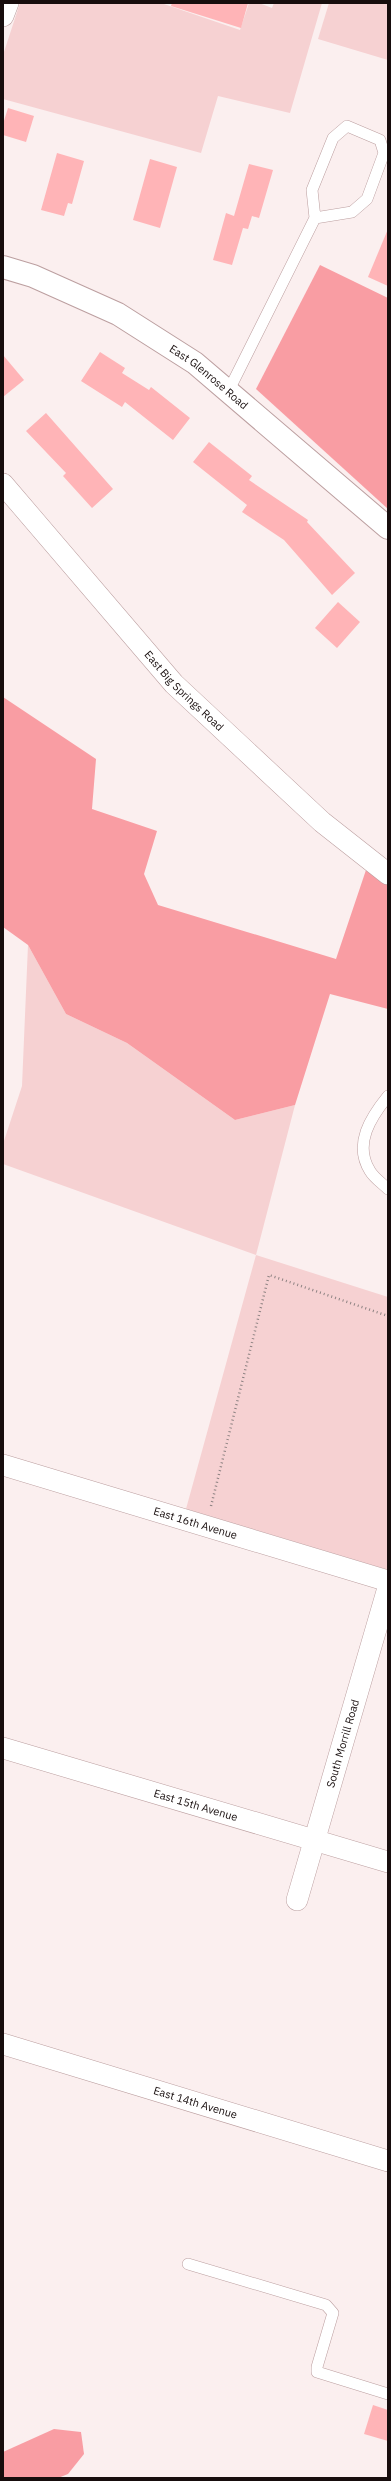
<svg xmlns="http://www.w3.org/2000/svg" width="391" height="2481" viewBox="0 0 391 2481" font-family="'IBM Plex Sans',sans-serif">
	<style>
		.green { fill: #f6d1d2 }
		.forest { fill: #f99da3 }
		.building { fill: #ffb4b7 }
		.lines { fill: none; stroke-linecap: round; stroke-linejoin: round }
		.lane-casing { stroke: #bc9fa0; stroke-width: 12 }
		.street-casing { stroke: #bc9fa0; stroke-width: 22 }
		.secondary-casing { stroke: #bc9fa0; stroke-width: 24 }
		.path { stroke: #8e8383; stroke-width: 2.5; stroke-dasharray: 1 3; stroke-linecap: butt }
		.lane { stroke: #fff; stroke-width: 11 }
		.street { stroke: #fff; stroke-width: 21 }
		.secondary { stroke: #fff; stroke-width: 22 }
		.labels { text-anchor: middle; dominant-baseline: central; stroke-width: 3.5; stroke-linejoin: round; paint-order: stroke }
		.street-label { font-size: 11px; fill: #170d0d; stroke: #fbefef }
	</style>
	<rect width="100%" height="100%" fill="#fbefef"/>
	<g class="green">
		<path d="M20 3H161L240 30 249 3H259L272 8 274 3H322L290 113 218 96 201 153 3 99V55Z"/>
		<path d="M329 3H388V60L318 39Z"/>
		<path d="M28 945 66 1014 127 1043 235 1120 295 1105 256 1255 388 1297V1570L186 1509 256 1255 3 1164V1144L22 1086Z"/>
	</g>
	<g class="forest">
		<path d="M320 265 388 298V509L256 389Z"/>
		<path d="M3 697 96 759 92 809 157 831 144 874 158 905 336 959 367 867 388 884V1009L330 994 295 1105 235 1120 127 1043 66 1014 28 945 3 927Z"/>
		<path d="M54 2429 81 2432 84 2454 68 2474 58 2478H3V2452Z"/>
	</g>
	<g class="building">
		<path d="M172 3H248L241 28 171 6Z"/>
		<path d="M8 108 34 116 26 142 3 135V124Z"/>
		<path d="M57 153 84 161 72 204 68 203 64 216 41 210Z"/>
		<path d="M150 159 177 167 160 228 133 220Z"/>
		<path d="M249 164 273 170 259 218 252 216 248 229 243 228 232 265 213 260 226 213 234 216Z"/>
		<path d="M388 229V286L368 277Z"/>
		<path d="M100 352 125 368 122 373 149 390 151 387 190 418 173 440 125 402 122 407 81 381Z"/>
		<path d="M3 355 24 380 3 397Z"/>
		<path d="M46 413 113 489 92 508 63 476 66 473 26 431Z"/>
		<path d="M209 442 252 476 249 480 308 520 307 522 355 573 332 595 284 540 242 512 247 505 193 462Z"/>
		<path d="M338 602 360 622 337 648 315 628Z"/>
		<path d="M373 2405 388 2410V2441L364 2434Z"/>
	</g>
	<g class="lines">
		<defs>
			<g id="lane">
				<path d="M228 392 315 218 312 190 333 138 347 126 380 140 384 153 367 199 352 212 315 218"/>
				<path d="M388 1096C371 1117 353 1144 370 1171 374 1178 383 1184 388 1189"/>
				<path d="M188 2264 326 2305 333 2313 317 2367V2372L388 2394"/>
			</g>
			<g id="street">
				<path d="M3 16 8 3"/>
				<path id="s1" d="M3 484 174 684 322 822 388 874"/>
				<path id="s2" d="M3 1465 388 1581"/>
				<path id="s3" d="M3 1748 388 1862"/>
				<path id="s4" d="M297 1900 388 1588"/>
				<path id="s5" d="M3 2044 388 2161"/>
			</g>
			<g id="secondary">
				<path id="s6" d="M3 267 33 276 118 314 195 363 388 528"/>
			</g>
		</defs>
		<use href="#lane" class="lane-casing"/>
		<use href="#street" class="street-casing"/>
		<use href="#secondary" class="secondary-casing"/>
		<path class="path" d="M211 1506 269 1275 388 1316"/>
		<use href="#lane" class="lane"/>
		<use href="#street" class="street"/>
		<use href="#secondary" class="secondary"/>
	</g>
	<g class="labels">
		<g class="street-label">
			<text stroke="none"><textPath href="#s6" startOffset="235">East Glenrose Road</textPath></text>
			<text stroke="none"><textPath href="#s1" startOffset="275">East Big Springs Road</textPath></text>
			<text stroke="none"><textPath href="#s2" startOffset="201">East 16th Avenue</textPath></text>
			<text stroke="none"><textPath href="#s4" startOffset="163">South Morrill Road</textPath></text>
			<text stroke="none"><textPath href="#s3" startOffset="201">East 15th Avenue</textPath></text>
			<text stroke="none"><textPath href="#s5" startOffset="201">East 14th Avenue</textPath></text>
		</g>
	</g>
	<rect width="391" height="2481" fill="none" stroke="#170d0d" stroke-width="8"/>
</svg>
